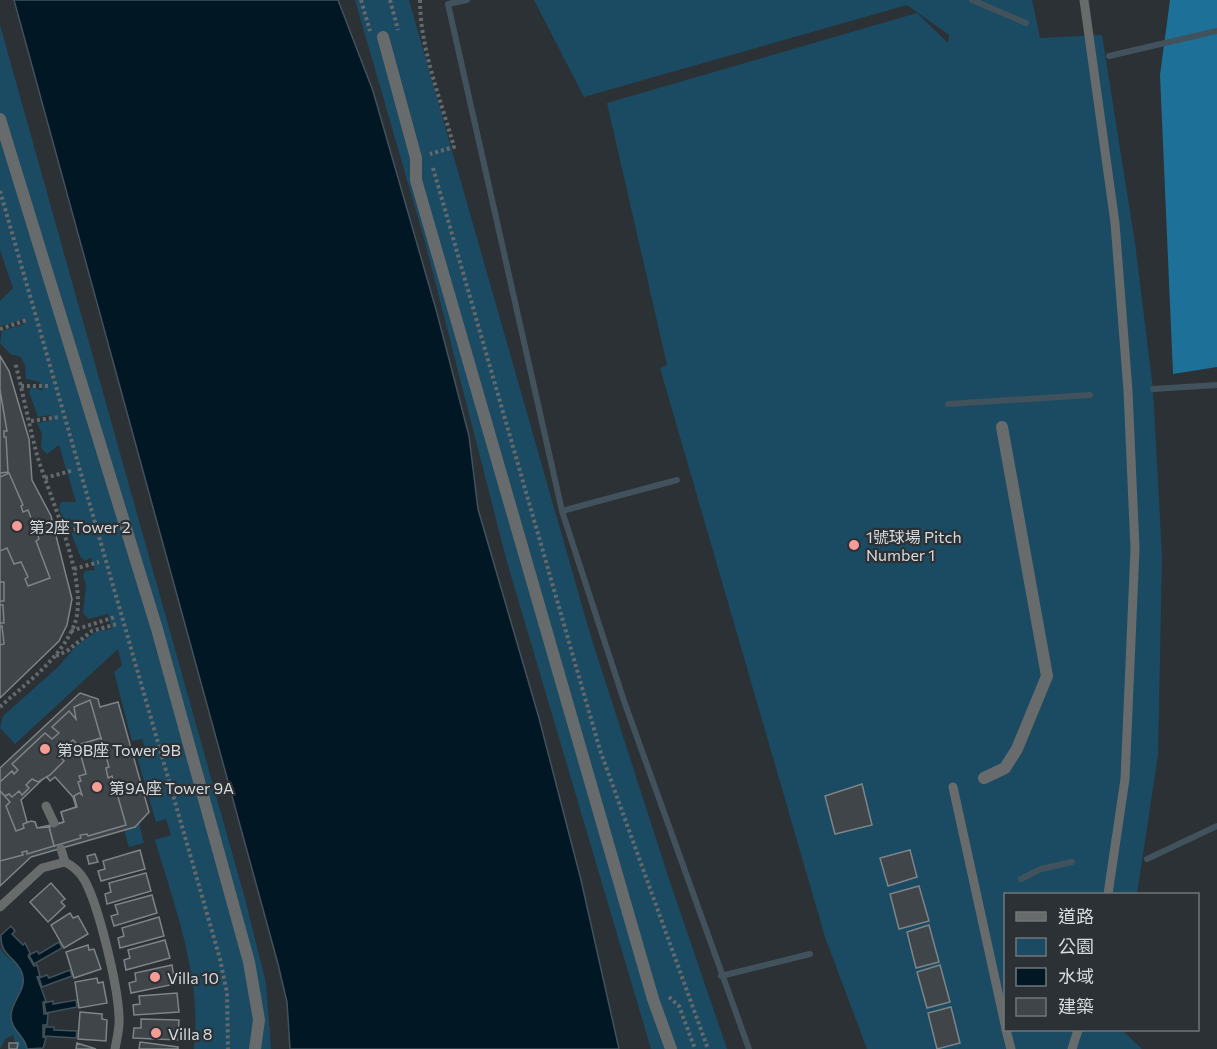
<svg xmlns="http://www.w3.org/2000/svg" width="1217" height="1049" viewBox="0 0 1217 1049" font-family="Commissioner,'Noto Sans TC',sans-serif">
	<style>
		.green { fill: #1b4b63 }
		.forest { fill: #1d7097 }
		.water { fill: #011824; stroke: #42525c; stroke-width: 1.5 }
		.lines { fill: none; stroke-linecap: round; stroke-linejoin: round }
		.stream { stroke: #42525c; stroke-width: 6 }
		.building { fill: #3f4549; stroke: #7d8488; stroke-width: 1.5; fill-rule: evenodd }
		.path { stroke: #64696c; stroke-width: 4; stroke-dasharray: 3 3; stroke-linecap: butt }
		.lane { stroke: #686b6c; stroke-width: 9 }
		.street { stroke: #686b6c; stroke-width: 12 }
		.poi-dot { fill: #f59c96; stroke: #2b3134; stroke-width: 2 }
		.labels { text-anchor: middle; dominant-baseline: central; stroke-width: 4.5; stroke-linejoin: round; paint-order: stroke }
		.poi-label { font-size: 16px; fill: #d8dbde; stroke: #2b3134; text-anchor: start }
	</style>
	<rect width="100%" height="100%" fill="#2b3134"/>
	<g class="green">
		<path d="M355 0H409L591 637 670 882 727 1049H651L507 562 425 242Z"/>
		<path d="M534 0H1032L1040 38 1102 35 1135 243 1153 389 1162 556 1158 755 1137 894H1006V1030H1122L1142 1049H867L825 937 660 368 667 365 607 103 917 13 948 43 949 35 907 5 584 97Z"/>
		<path d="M0 25 245 899 266 983 271 1049H194C202 977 175 908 155 840L171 835 166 819 156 822 135 750 145 747 142 739 132 741 114 672 122 665 118 649 15 744 0 728 3 716 58 667 77 645 97 631 112 629 108 614 89 619 83 613 86 586 83 575 85 571 95 570 91 557 86 561 81 558 71 533 83 530 82 525 68 528 59 509 61 502H76L59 445 47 454 41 448 42 434 37 423 52 420 50 415 38 417 29 392 32 386 43 391 40 382 26 379 25 366 21 357 10 354 0 343 2 331 24 324 22 320 0 326V301L13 288 0 250Z"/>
		<path d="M139 823 144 843 129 847 124 830Z"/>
		<path d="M0 947C5 959 17 960 21 971 29 989 13 996 11 1011 9 1028 25 1033 27 1049H17L13 1035 5 1039 0 1049Z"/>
	</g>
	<path class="forest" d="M1170 0H1217V367L1173 374 1160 75Z"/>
	<g class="water">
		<path d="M14 0H338L373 91 437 313 469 436 478 509 539 718 581 880 619 1049H290L287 1002 278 964Z"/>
		<path d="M11 926 15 931 12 934 23 945 25 943 30 953 28 956 34 966 37 965 40 976 37 977 46 1001 43 1002 44 1014H48L47 1025H43V1037L46 1038 43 1048 27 1049C25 1035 11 1031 11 1016 11 1000 28 990 22 973 16 956 0 957 1 935Z"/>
		<path d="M59 942 62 948 34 964 29 955 37 951 39 954Z"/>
		<path d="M70 970 72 976 42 987 39 978 47 975 49 978Z"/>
		<path d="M76 1000 77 1007 46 1013 44 1003 53 1001V1004Z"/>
		<path d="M45 1027H54V1030L77 1031 76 1038 44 1036Z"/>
	</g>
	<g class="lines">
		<g class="stream">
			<path d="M467 0 448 4 562 511 624 701 749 1049"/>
			<path d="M972 0 1026 23"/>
			<path d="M1109 56 1217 31"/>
			<path d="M1153 389 1217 385"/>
			<path d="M948 404 1090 395"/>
			<path d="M562 511 677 480"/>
			<path d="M1147 859 1217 826"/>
			<path d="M1021 879 1041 869 1072 862"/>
			<path d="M721 976 810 954"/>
		</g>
	</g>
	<g class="building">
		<path d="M0 356 9 371 29 439 32 480 51 516 72 599 67 625 59 641 0 698Z"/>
		<path d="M0 390 7 431H4V437H6L8 472 0 473Z"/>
		<path d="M9 473 23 505 21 506 23 512 28 510 39 539 36 541 50 578 28 586 25 579 28 577 21 562 14 564 7 548 0 551V477Z"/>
		<rect x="0" y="582" width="4" height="19"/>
		<path d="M0 605H3L4 623H0Z"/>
		<path d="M2 626 4 644 0 645V627Z"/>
		<path d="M80 693 98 699 100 707 118 702 149 812 135 827 31 857 0 886V768ZM46 776 50 781 55 777 73 797 76 807 61 812 64 822 37 828 35 822H27L21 800Z"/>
		<path d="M90 700 101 738 78 745 73 740 58 754 64 761 50 775 38 782 32 779 26 785 29 788 22 795 19 791 12 797 9 794 5 796 0 791V782L12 771 14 774 18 770 12 764 45 733 52 739 59 733 52 727 69 711 76 719 74 707Z"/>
		<path d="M101 738 109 767 106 768 108 778 112 776 126 825 88 836 87 834 80 835 81 838 54 846 49 827 64 822 61 812 77 807 74 796 79 793 82 795 78 782 81 781 79 776 86 774 78 745Z"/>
		<path d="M862 784 872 825 835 834 825 796Z"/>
		<path d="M0 791 10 802 6 806 16 831 24 828 23 824 31 821 35 822 37 828 49 827 54 846 27 854V851L22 852 23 855 0 861Z"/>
		<path d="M140 850 145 869 101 881 98 871 105 869 103 861Z"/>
		<path d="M910 850 917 877 888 886 880 858Z"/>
		<path d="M95 854 98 862 89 864 87 856Z"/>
		<path d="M146 873 151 891 107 904 105 894 111 892 109 883Z"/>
		<path d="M51 883 65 899 61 902 65 906 48 922 30 902Z"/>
		<path d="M919 886 929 921 899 929 890 894Z"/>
		<path d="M152 895 157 913 114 926 111 916 118 914 115 905Z"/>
		<path d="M70 913 73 918 78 916 88 934 64 948 51 925Z"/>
		<path d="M159 917 164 936 120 948 118 938 124 936 122 928Z"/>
		<path d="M929 925 939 962 916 968 907 932Z"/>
		<path d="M165 940 170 958 126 970 124 960 130 958 128 950Z"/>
		<path d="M88 945 89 950 94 949 101 969 74 978 66 952Z"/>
		<path d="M172 965 175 984 131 993 129 983 136 981 135 973Z"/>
		<path d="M940 965 950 1002 927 1008 917 972Z"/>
		<path d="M97 978 98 983 103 982 107 1003 79 1008 75 982Z"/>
		<path d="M177 993 179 1012 134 1015 133 1005 140 1004 139 996Z"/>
		<path d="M951 1007 960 1043 937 1049 928 1013Z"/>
		<path d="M80 1012 102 1014V1019L107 1020 106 1041 78 1039Z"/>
		<path d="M141 1019 179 1020 178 1040 133 1038 134 1028H141Z"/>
		<path d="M140 1042 178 1047V1049H139Z"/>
		<path d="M9 1043H18L17 1049H9Z"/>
		<path d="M77 1043 96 1049H76Z"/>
	</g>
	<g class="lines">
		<g class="path">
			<path d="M361 0 370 31"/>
			<path d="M390 0 398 30"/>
			<path d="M420 0C420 49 441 100 454 147L430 154"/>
			<path d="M433 168 600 750 708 1049"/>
			<path d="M0 191 220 959 227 993 228 1049"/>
			<path d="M0 329 27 320"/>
			<path d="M21 386H51"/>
			<path d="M31 421 59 417"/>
			<path d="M45 478 74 470"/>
			<path d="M62 533 90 525"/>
			<path d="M74 569 99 562"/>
			<path d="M71 631 115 617"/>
			<path d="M56 656 67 651 92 631 117 624"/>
			<path d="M0 707C27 682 62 658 75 623 89 582 50 498 37 455 29 425 23 393 15 362"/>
			<path d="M669 997 679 1006 695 1049"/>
		</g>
		<g class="lane">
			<path d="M1084 0 1115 223 1128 391 1135 549 1125 779 1108 894"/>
			<path d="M953 787 1006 1029"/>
			<path d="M46 806 54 823"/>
			<path d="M61 849 65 862"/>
			<path d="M0 907 42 868 65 862C73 866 80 872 85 881 99 907 118 986 119 1017 120 1027 117 1038 115 1049"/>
			<path d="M1006 1030 1011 1049"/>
			<path d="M1072 1049 1078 1030"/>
		</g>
		<g class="street">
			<path d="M383 37 416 158V180L653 999 671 1049"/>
			<path d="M0 119 157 629 249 962 259 1020 255 1049"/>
			<path d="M984 778 1005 768 1017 749 1047 676 1002 427"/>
		</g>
	</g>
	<g class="poi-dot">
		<circle cx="17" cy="526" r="6"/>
		<circle cx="854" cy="545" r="6"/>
		<circle cx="45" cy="749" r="6"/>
		<circle cx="97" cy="787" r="6"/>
		<circle cx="155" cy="977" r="6"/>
		<circle cx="156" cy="1033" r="6"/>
	</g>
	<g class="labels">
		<g class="poi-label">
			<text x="29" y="526">第2座 Tower 2</text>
			<text x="866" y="536">1號球場 Pitch<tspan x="866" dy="18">Number 1</tspan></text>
			<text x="57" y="749">第9B座 Tower 9B</text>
			<text x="109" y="787">第9A座 Tower 9A</text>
			<text x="167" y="977">Villa 10</text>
			<text x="168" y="1033">Villa 8</text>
		</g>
	</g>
	<rect x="1004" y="893" width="195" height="138" fill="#2b3134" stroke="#707578" stroke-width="1.5"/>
	<rect x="1016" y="912" width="30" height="9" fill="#686b6c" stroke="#707578" stroke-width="1.5"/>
	<text x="1058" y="923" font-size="18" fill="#d8dbde">道路</text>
	<rect x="1016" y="938" width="30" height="18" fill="#1b4b63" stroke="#707578" stroke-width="1.5"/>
	<text x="1058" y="953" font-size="18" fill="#d8dbde">公園</text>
	<rect x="1016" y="968" width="30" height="18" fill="#011824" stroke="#707578" stroke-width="1.5"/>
	<text x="1058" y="983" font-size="18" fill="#d8dbde">水域</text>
	<rect x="1016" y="998" width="30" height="18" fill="#3f4549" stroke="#707578" stroke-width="1.5"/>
	<text x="1058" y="1013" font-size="18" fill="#d8dbde">建築</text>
</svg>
